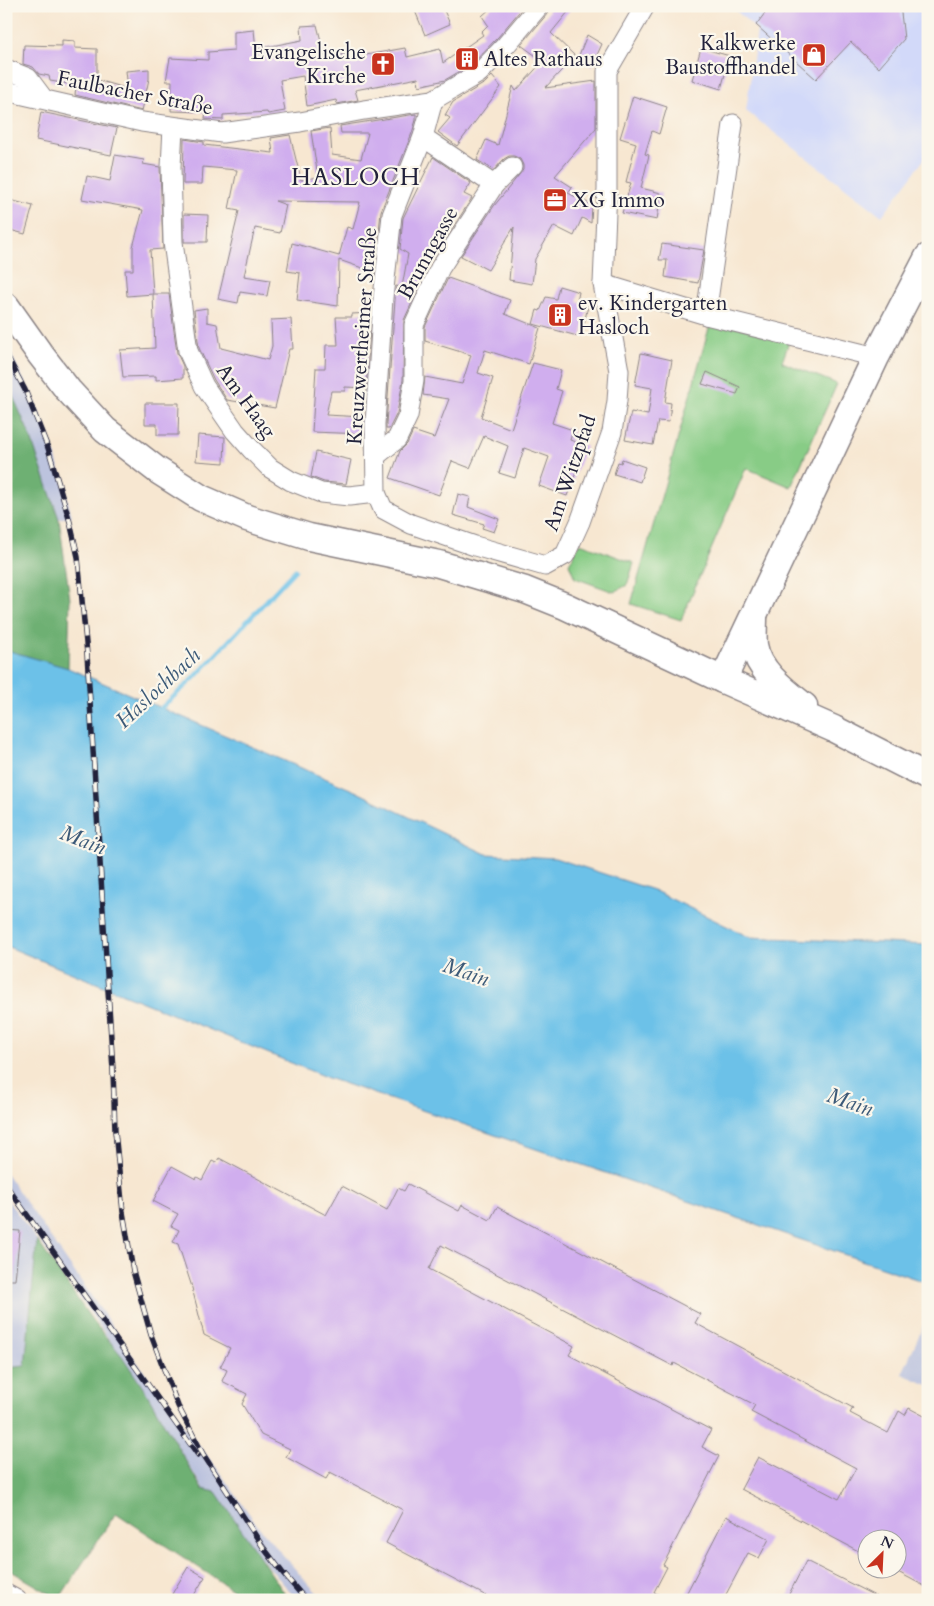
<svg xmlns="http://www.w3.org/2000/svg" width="934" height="1606" viewBox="0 0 934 1606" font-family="Cardo,serif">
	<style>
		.built { fill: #d2d9f9 }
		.industrial { fill: #bcc3de }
		.green { fill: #88cc86; stroke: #557760 }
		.forest { fill: #6eb073; stroke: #486957 }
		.water { fill: #6cc1e8; stroke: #477292 }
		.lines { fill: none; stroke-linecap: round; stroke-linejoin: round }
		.stream { stroke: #6cc1e8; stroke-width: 4.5 }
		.building { fill: #d0aeee }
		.minor-casing { stroke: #8c8486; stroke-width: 21 }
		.secondary-casing { stroke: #8c8486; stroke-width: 29 }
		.minor { stroke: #fff; stroke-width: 19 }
		.secondary { stroke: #fff; stroke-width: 26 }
		.rail-casing { stroke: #22223b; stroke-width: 5.5 }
		.rail { stroke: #fbf7ec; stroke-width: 4; stroke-dasharray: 11; stroke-linecap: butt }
		.labels { text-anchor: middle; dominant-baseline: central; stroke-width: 4.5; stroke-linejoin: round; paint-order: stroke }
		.poi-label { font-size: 21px; fill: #22223b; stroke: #fbf7ec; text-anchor: start }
		.street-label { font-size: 21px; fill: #22223b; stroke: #fbf7ec }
		.water-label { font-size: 22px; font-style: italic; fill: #3c5a78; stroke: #fbf7ec }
		.quarter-label { font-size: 24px; letter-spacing: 1px; fill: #22223b; stroke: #fbf7ec }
	</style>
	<rect width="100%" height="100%" fill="#fbf7ec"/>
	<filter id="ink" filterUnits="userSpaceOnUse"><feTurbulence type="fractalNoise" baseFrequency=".02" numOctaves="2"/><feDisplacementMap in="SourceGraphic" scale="10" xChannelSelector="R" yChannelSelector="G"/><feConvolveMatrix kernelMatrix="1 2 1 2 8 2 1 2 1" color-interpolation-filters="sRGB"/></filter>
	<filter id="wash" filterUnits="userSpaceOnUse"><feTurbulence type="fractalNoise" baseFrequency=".0096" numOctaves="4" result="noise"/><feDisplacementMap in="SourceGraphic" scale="20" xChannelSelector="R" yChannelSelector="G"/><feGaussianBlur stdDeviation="1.12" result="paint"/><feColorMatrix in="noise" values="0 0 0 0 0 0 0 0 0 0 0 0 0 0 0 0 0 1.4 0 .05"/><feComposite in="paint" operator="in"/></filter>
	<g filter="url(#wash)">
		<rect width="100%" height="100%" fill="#f7e7d1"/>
		<path class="built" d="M731 6H916L928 18V154L882 216 746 111 757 30Z"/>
		<g class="industrial">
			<path d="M6 344 34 400 54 450 72 516 59 519 29 433 6 380Z"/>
			<path d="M6 1173 130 1352 180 1421 216 1467 258 1526 303 1578 324 1600H297L203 1489 147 1394 6 1192Z"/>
			<path d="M6 1198 37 1240 25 1366 6 1368Z"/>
			<path d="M928 1315V1385L902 1374Z"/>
		</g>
		<g class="green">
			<path d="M711 321 790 339 782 362 837 384 791 487 746 468 681 620 631 604Z"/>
			<path d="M580 543 634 563 627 585 614 592 575 578 569 564Z"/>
		</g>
		<g class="forest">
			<path d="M6 380 29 433 59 519 70 599 68 668 6 650Z"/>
			<path d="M37 1240 92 1320 122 1356 147 1394 202 1489 216 1492 289 1600H248L116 1513 59 1599 6 1568V1368L25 1366Z"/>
		</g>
		<path class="water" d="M6 650 68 668 355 791 486 854 555 858 653 890 749 937 928 945V1283L328 1078 6 946Z"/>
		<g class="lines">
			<path class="stream" d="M158 711 195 677 295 570"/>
		</g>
		<g id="blocks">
			<g class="building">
				<path d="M413 6H442L450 24 425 35Z"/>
				<path d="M493 6H524L498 37 472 64 445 80 419 86 418 78 355 90 358 100 337 104 336 100 307 106 303 76 280 80 285 111 268 114 267 112 223 115V120L205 119 206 112 171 111 172 81H166L170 58 208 60V52L234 50V32L254 30 256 49 302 40 301 26 317 25 325 57 348 54 349 58 405 48 407 57 440 49 443 63 483 35 481 32 488 25 482 16Z"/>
				<path d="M550 6H573L551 33 575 56 545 88 596 81V128L555 176 572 187 568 193 592 205 591 223 582 218 574 236 554 226 535 259 532 284 509 280 514 227 488 270 461 256 494 206 523 170V165L520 159 514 156H509L504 159 494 170 477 160 486 140 498 145 513 86 516 91 543 61 521 45 548 13Z"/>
				<path d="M758 6H895L901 13 904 39 879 68 851 42 816 79 756 25 765 13Z"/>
				<path d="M587 35 602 44 592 66 577 60Z"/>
				<path d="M62 40 75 41V48L97 49V80L128 89 126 71 149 69V79L142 111 75 95 76 85 50 81 49 76 39 74 33 67 23 64 24 45 62 46Z"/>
				<path d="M701 48 730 56 721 89 692 80Z"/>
				<path d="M492 76 501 87 457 146 438 132 450 118 445 115 453 102 485 83Z"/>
				<path d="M633 96 667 107 659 134 652 131 645 154 649 155 641 188 661 193 657 220 622 213 631 183 626 182 636 143 620 138Z"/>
				<path d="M41 112 117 128 111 155 36 140Z"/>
				<path d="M416 114V120L412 133 381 211 379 232 368 270 339 260 338 306 297 300 300 273 287 271 292 243 339 256 347 227 353 229 360 202 275 201 286 205 280 233 255 228 244 276 270 280 267 296 240 292 238 303 218 299 239 211 229 209 237 170 203 167 202 184H183L184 139 204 142V145L273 153 271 138 290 135 301 180 318 177 311 131 330 128 332 155 361 159 368 133H341L340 126Z"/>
				<path d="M115 155 144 160 143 164 160 167 163 249 150 250 153 294 127 296 125 270H133V247L143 210 82 199 87 176 110 181Z"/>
				<path d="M433 157 471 183 464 194 472 198 441 246 440 245 423 269 427 270 404 320 403 380 397 413 389 429H386V424L396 286 402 287 408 254 400 249 403 218Z"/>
				<path d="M6 199 33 206 25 234 6 229Z"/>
				<path d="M184 214 208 215 207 242H184Z"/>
				<path d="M662 244 704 250 698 283 665 277 667 260H659Z"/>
				<path d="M448 278 510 300 505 314 540 328 529 364 485 350 478 373 493 378 481 417 511 429 533 363 561 370 556 389 562 391 552 423 573 430 570 440 586 446 567 496 539 486 549 457 524 448 515 478 499 473 508 446 484 436 470 468 452 461 439 495 390 478 400 451 407 444 413 431 434 438 449 399 423 395 425 377 462 384 471 355 425 341V327Z"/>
				<path d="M559 286 579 292 577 302 588 306 581 337 533 324 537 310 540 311 546 297 556 299Z"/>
				<path d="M153 294H169L177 353 183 366V378L156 380V376L123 377 120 350 155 348Z"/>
				<path d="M207 308V322L217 324 221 348 268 360 272 346 271 320 291 319 293 349H289L275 408 227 400 214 380 199 348 194 310Z"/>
				<path d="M371 313 366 388 345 387V391H331L326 415 364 417V434L312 432 316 368H325L326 345H338L336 317H352V314Z"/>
				<path d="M641 353 672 360 665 402 671 403 669 422 658 421 653 445 625 440 631 412 648 415 652 388 635 385Z"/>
				<path d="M707 372 740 387 737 394 702 384Z"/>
				<path d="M145 403H179L178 435H157V424H145Z"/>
				<path d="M198 435 225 437 224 463 196 461Z"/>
				<path d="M316 452 351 460 346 484 324 482 311 477Z"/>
				<path d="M622 459 645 467 640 482 614 474 618 462 621 463Z"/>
				<path d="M458 494 470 497 468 507 499 519 494 532 482 528 484 524 453 515Z"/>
				<path d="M219 1158 326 1215 342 1186 387 1210 398 1188 404 1191 408 1184 459 1211 462 1205 490 1220 497 1207 700 1314 695 1323 853 1408 850 1413 888 1433 899 1411 905 1415 909 1408 928 1418V1588L896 1571V1538H866V1555L741 1489 758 1457 839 1499 856 1468 751 1412 755 1405 674 1363 673 1366 441 1245 429 1269 574 1346 569 1355 711 1430 702 1447 719 1456 663 1565 667 1567 654 1592 668 1600H494L386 1543 403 1510 330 1472 326 1479 286 1457 290 1449 261 1435 242 1404 247 1394 222 1381 227 1370 220 1367 230 1348 204 1335 191 1284 178 1244 173 1242 179 1230 171 1226 178 1214 153 1201 172 1166 196 1179 197 1177 202 1180 212 1161 216 1163Z"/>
				<path d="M6 1230 20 1231 15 1280H6Z"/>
				<path d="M726 1516 769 1539 759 1558 748 1553 723 1600H683Z"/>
				<path d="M806 1561 883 1600H786Z"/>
				<path d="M188 1567 205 1577 191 1600H182L172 1594Z"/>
			</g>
		</g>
	</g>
	<g filter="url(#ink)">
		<use href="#blocks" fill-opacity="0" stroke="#8c8486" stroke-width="1"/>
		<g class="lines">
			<defs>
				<g id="minor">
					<path d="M6 69 28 78 43 98"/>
					<path d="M6 91 142 122 222 133 300 122 364 110 433 100 479 73 506 45 539 6"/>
					<path d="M433 100 423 137 392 215 383 298 375 424 376 493 383 509 411 524 475 546 545 566 565 555 580 522 612 432 617 401 619 371 603 284 607 189V71L645 6"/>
					<path d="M173 127 171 167 173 242 188 351 204 386 235 431 251 449 270 468 291 481 321 493 349 496 376 493"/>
					<path d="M423 137 494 185"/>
					<path d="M603 284 706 315 876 357"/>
					<path d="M706 315 733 124"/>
					<path d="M377 455 397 439 408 416 414 381V325L440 268 494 185 512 167"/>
					<path d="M6 1594 17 1600"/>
				</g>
				<g id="secondary">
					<path d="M6 306 40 354 68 390 105 430 157 470 201 498 247 518 309 537 439 564 525 590 565 606 723 680 834 729 928 777"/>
					<path d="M754 617C754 626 753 637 754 645 758 671 785 691 804 706"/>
					<path d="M723 680 876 357 928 257"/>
				</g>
			</defs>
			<use href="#minor" class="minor-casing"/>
			<use href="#secondary" class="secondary-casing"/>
			<use href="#minor" class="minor"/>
			<use href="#secondary" class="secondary"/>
			<defs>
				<g id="rail">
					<path d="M6 354 25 390 48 448 70 522 78 557 87 654 113 1070 115 1131 123 1212 133 1271 151 1335 178 1406 203 1454 263 1547 282 1572 306 1600"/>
					<path d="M6 1185 198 1455"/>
				</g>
			</defs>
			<use href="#rail" class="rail-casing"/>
			<use href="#rail" class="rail"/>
		</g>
	</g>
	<defs>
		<symbol id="shop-square" viewBox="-11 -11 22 22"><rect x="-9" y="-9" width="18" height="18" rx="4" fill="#c8321e" stroke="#fbf7ec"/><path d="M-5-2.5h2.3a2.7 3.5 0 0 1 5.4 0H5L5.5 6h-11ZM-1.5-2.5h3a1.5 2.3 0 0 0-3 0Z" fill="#fff"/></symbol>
		<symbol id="building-square" viewBox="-11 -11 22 22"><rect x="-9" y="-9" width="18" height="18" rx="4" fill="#c8321e" stroke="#fbf7ec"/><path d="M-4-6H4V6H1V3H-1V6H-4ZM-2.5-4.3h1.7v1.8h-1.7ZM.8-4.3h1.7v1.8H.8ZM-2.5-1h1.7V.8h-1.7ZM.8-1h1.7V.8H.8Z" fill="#fff"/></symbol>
		<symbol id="church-square" viewBox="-11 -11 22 22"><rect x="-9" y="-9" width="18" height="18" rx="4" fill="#c8321e" stroke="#fbf7ec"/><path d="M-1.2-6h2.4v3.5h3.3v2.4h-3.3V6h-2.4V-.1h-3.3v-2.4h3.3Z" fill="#fff"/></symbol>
		<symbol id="office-square" viewBox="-11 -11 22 22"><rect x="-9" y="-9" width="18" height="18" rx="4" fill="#c8321e" stroke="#fbf7ec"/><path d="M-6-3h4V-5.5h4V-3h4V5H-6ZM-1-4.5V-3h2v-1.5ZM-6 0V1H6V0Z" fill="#fff"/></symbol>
	</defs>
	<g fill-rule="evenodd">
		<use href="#shop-square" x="800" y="41" width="28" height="28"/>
		<use href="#building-square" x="453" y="45" width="28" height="28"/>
		<use href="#church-square" x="369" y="50" width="28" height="28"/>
		<use href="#office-square" x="541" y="186" width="28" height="28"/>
		<use href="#building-square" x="546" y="301" width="28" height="28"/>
	</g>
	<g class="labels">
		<g class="poi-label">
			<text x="796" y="43" text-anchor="end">Kalkwerke<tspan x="796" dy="24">Baustoffhandel</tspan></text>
			<text x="366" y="52" text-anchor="end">Evangelische<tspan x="366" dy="24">Kirche</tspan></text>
			<text x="484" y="59">Altes Rathaus</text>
			<text x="572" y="200">XG Immo</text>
			<text x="578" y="303">ev. Kindergarten<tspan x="578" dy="24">Hasloch</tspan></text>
		</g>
		<g class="street-label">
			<text transform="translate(135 93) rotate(11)">Faulbacher Straße</text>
			<text transform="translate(428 253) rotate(-61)">Brunngasse</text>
			<text transform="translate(362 336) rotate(-86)">Kreuzwertheimer Straße</text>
			<text transform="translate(246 401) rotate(54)">Am Haag</text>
			<text transform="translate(570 473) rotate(-71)">Am Witzpfad</text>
		</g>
		<g class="water-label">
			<text transform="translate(158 688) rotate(-43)">Haslochbach</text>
			<text transform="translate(83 840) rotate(21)">Main</text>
			<text transform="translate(466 972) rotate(19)">Main</text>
			<text transform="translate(850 1102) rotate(19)">Main</text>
		</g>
		<g class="quarter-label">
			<text x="356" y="177">HASLOCH</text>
		</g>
	</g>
	<rect width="934" height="1606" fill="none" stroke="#fbf7ec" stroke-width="25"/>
	<g transform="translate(882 1554) rotate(24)"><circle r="24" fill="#fbf7ec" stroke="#a4a2a5"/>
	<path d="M0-4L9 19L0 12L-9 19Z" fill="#c8321e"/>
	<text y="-8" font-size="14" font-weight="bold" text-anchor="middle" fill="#22223b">N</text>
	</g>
</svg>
